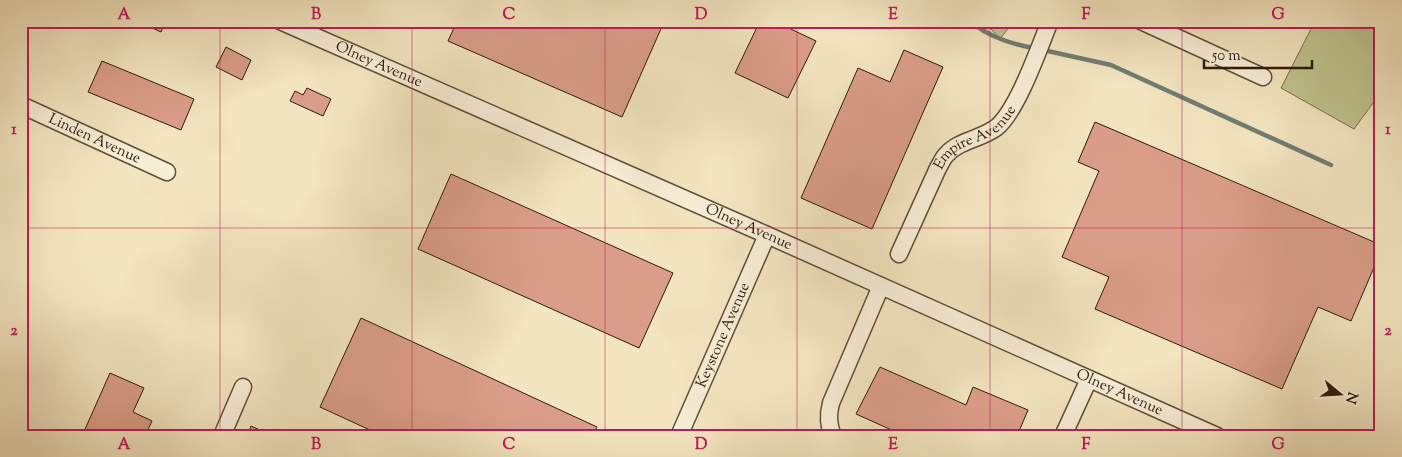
<svg xmlns="http://www.w3.org/2000/svg" width="1402" height="457" viewBox="0 0 1402 457" font-family="'Sorts Mill Goudy',serif">
	<style>
		.green { fill: #c0c38e; stroke: #786f4c }
		.lines { fill: none; stroke-linecap: round; stroke-linejoin: round }
		.stream { stroke: #717d72; stroke-width: 4.5 }
		.building { fill: #da9d89; stroke: #301b0b }
		.minor-casing { stroke: #614e38; stroke-width: 19 }
		.minor { stroke: #f7eed6; stroke-width: 16 }
		.grid { fill: none; stroke: #c2185b; stroke-width: 1; stroke-opacity: 0.55 }
		.labels { text-anchor: middle; dominant-baseline: central; stroke-width: 4; stroke-linejoin: round; paint-order: stroke }
		.street-label { font-size: 15px; fill: #301b0b; stroke: #f7eed6 }
		.neatline { fill: none; stroke: #c2185b; stroke-width: 2 }
		.grid-label { font-size: 16px; text-anchor: middle; font-weight: bold; fill: #c2185b }
	</style>
	<rect width="100%" height="100%" fill="#f3e5c0"/>
	<filter id="stains"><feTurbulence type="fractalNoise" baseFrequency=".004" numOctaves="4"/><feColorMatrix values="0 0 0 0 .2 0 0 0 0 .09 0 0 0 0 .02 0 0 0 .5 -.17"/></filter>
	<radialGradient id="worn" r=".72"><stop offset=".6" stop-color="#630" stop-opacity="0"/><stop offset="1" stop-color="#630" stop-opacity=".3"/></radialGradient>
	<g class="green">
		<path d="M984 21H1014L1000 39Z"/>
		<path d="M1315 21H1381V92L1354 129 1281 88Z"/>
	</g>
	<g class="lines">
		<g class="stream">
			<path d="M970 21C987 36 1013 45 1035 48"/>
			<path d="M1043 50 1111 65 1331 165"/>
		</g>
	</g>
	<g class="building">
		<path d="M137 21H166L161 32Z"/>
		<path d="M457 21H663L664 22 622 117 448 41Z"/>
		<path d="M760 21H774L816 41 788 98 735 73Z"/>
		<path d="M226 47 251 60 242 80 216 67Z"/>
		<path d="M904 50 943 67 872 229 801 198 858 68 890 82Z"/>
		<path d="M102 61 194 99 181 130 88 92Z"/>
		<path d="M307 88 331 99 323 116 290 101 295 91 303 95Z"/>
		<path d="M1095 122 1381 245V251L1351 321 1318 307 1282 389 1095 309 1109 277 1062 257 1099 171 1078 162Z"/>
		<path d="M451 174 673 273 639 348 418 249Z"/>
		<path d="M361 318 597 427 592 436H383L320 407Z"/>
		<path d="M880 367 966 405 973 387 1028 410 1017 436H905L856 414Z"/>
		<path d="M110 373 144 388 133 412 152 421 145 436H82Z"/>
		<path d="M251 426 273 436H247Z"/>
	</g>
	<g class="lines">
		<defs>
			<g id="minor">
				<path id="s1" d="M280 21 767 235 1217 436"/>
				<path d="M1141 21 1263 77"/>
				<path id="s2" d="M21 105 167 172"/>
				<path id="s3" d="M899 254 938 168C941 163 943 158 946 155 959 140 982 139 997 127 1018 109 1039 48 1050 21"/>
				<path d="M222 436 243 387"/>
				<path id="s4" d="M679 436 767 235"/>
				<path d="M833 436C828 425 828 414 831 403L881 286"/>
				<path d="M1063 436 1089 379"/>
			</g>
		</defs>
		<use href="#minor" class="minor-casing"/>
		<use href="#minor" class="minor"/>
	</g>
	<path class="grid" d="M220 21V436M412 21V436M605 21V436M797 21V436M990 21V436M1182 21V436M21 228H1381"/>
	<g class="labels">
		<g class="street-label">
			<text stroke="none"><textPath href="#s1" startOffset="108">Olney Avenue</textPath></text>
			<text stroke="none"><textPath href="#s2" startOffset="81">Linden Avenue</textPath></text>
			<text stroke="none"><textPath href="#s3" startOffset="144">Empire Avenue</textPath></text>
			<text stroke="none"><textPath href="#s1" startOffset="512">Olney Avenue</textPath></text>
			<text stroke="none"><textPath href="#s4" startOffset="110">Keystone Avenue</textPath></text>
			<text stroke="none"><textPath href="#s1" startOffset="918">Olney Avenue</textPath></text>
		</g>
	</g>
	<rect width="1402" height="457" fill="none" stroke="#f3e5c0" stroke-width="55"/>
	<g transform="translate(1340 394) rotate(108)" stroke="#f7eed6" stroke-width="4" paint-order="stroke">
	<path d="M0-4L9 19L0 12L-9 19Z" fill="#301b0b"/>
	<text y="-8" font-size="14" font-weight="bold" text-anchor="middle" fill="#301b0b">N</text>
	</g>
	<path d="M1204 60v8h108v-8" fill="none" stroke="#301b0b" stroke-width="2.5"/>
	<text x="1212" y="60" font-size="15" fill="#301b0b" stroke="#f7eed6" stroke-width="4" paint-order="stroke">50 m</text>
	<rect x="28" y="28" width="1346" height="402" class="neatline"/>
	<g class="grid-label">
		<text x="124" y="19">A</text>
		<text x="316" y="19">B</text>
		<text x="509" y="19">C</text>
		<text x="701" y="19">D</text>
		<text x="893" y="19">E</text>
		<text x="1086" y="19">F</text>
		<text x="1278" y="19">G</text>
		<text x="14" y="134">1</text>
		<text x="1388" y="134">1</text>
		<text x="14" y="335">2</text>
		<text x="1388" y="335">2</text>
		<text x="124" y="449">A</text>
		<text x="316" y="449">B</text>
		<text x="509" y="449">C</text>
		<text x="701" y="449">D</text>
		<text x="893" y="449">E</text>
		<text x="1086" y="449">F</text>
		<text x="1278" y="449">G</text>
	</g>
	<rect width="100%" height="100%" filter="url(#stains)"/>
	<rect width="100%" height="100%" fill="url(#worn)"/>
</svg>
